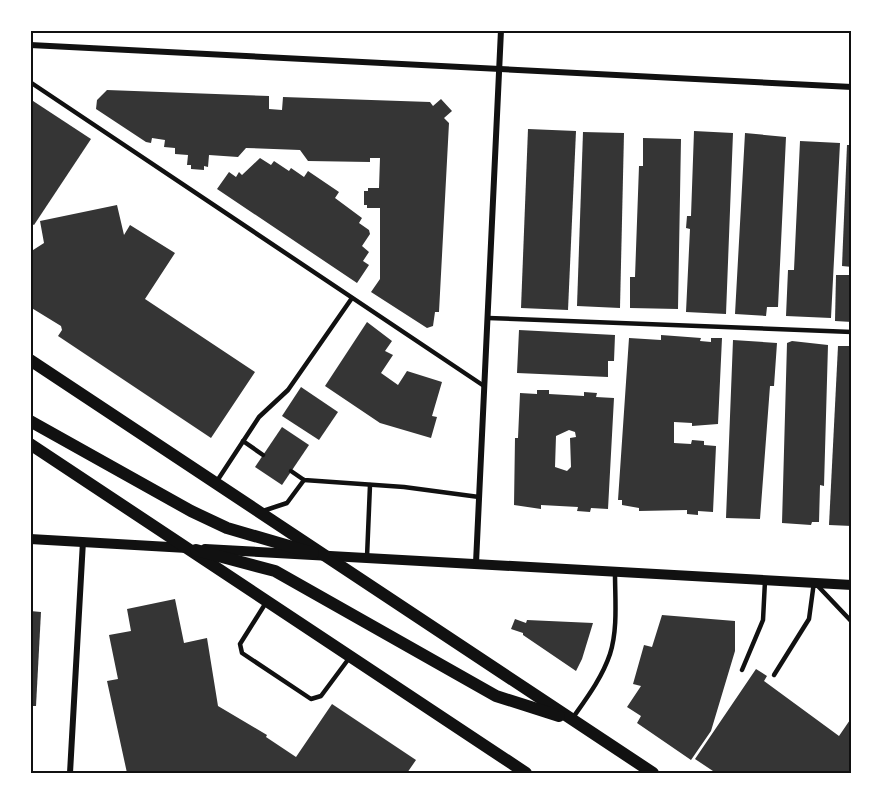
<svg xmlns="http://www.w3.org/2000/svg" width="882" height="803" viewBox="0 0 882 803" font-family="'IBM Plex Sans',sans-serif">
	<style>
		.building { fill: #353535; fill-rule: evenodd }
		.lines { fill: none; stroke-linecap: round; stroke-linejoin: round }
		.service { stroke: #111; stroke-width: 4.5 }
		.minor { stroke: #111; stroke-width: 6 }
		.tertiary { stroke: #111; stroke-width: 10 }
		.secondary { stroke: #111; stroke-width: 12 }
		.neatline { fill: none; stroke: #111; stroke-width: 2 }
	</style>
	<rect width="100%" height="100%" fill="#fff"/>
	<g class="building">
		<path d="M107 90 269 96V109L282 110 283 97 430 102 433 106 441 99 452 111 444 118 449 123 439 312H435L433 326 427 328 371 292 380 279V208H367V205H364V191H368V188H379L380 158H370V162L308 161 300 150 246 148 238 157 209 155 208 167 204 166V170L191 169V165H187L188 155 175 154V148L164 147 165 140 152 138 151 143 146 142 96 109 97 100Z"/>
		<path d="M30 99 91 139 34 225 30 223Z"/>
		<path d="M528 129 576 131 568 310 521 308Z"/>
		<path d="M694 131 733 133 726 314 686 312 690 229 686 228 687 216H691Z"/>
		<path d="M583 132 624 133 620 308 577 306Z"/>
		<path d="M745 133 786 137 778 307H767L766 316 735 314Z"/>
		<path d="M643 138 681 139 678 309 630 308V277H635L639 166H643Z"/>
		<path d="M800 141 840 143 831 318 786 316 788 270H794Z"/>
		<path d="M847 145H852V267L842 266Z"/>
		<path d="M260 158 271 165 274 161 289 171 291 168 304 177 308 171 339 192 335 198 362 218 359 223 369 230 370 234 362 246 369 252 363 261 369 265 357 283 217 189 229 172 236 177 239 172 242 175Z"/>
		<path d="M117 205 124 235 130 225 175 253 145 299 255 372 211 438 58 336 62 330 61 326 30 307V252L44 243 40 221Z"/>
		<path d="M836 275H852V322L835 321Z"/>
		<path d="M367 322 392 341 385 351 393 355 381 373 398 385 407 371 442 382 432 416 437 417 431 438 380 423 325 386Z"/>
		<path d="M519 330 615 335 614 361H608V377L517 373Z"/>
		<path d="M661 335 701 338 700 341 711 342V338H722L718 424 692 426V423L674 422V443L691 444 692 440 704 441V445L716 446 713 512 698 511V515L687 514V510L639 511V508L622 505V500H618L629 338 661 340Z"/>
		<path d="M733 340 777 343 774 386H770L760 519 726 518Z"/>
		<path d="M792 341 828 345 824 486 820 485 819 522H812L811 525 782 523 787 343Z"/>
		<path d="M838 346H852V526L829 525Z"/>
		<path d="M301 387 338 412 319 440 282 416Z"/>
		<path d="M537 390H549V394L584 396V392L597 393 596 397 614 398 608 509 591 508 590 512 577 511 578 507 541 505V509L514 505 515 438H518L520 393 537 394ZM569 430 575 432 576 437 570 438 571 467 567 471 555 467 556 436Z"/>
		<path d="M282 427 309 445 282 485 255 467Z"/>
		<path d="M175 599 184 643 207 638 218 706 267 735 266 737 296 757 332 704 416 760 407 773H127L107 681 118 679 109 635 131 631 127 609Z"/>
		<path d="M30 611 41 612 36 706H30Z"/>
		<path d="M662 615 735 621V651L711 731 691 760 637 723 641 716 627 707 641 686 633 684 644 645 652 647Z"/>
		<path d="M515 619 526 623 527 620 593 623 582 659 576 671 523 635V633L511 629Z"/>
		<path d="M756 669 767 676 764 681 839 736 852 717V773H716L695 759Z"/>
	</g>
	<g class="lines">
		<g class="service">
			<path d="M30 82 484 386"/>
			<path d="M488 318 852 332"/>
			<path d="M243 441 263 455"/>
			<path d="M291 471 304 480 404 487 479 497"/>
			<path d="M217 481 259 417 288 390 352 298"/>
			<path d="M263 511 287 503 304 480"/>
			<path d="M367 557 370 485"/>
			<path d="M816 584 852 622"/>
			<path d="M267 601 240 644 242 653 311 699 321 696 350 657"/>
			<path d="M742 670 763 620 765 581"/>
			<path d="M774 675 809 619 814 582"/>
			<path d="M572 719C586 699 602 678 610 654 618 629 615 599 615 573"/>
		</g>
		<g class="minor">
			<path d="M30 45 852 87"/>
			<path d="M476 563 501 30"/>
			<path d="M70 773 83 541"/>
		</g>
		<g class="tertiary">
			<path d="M30 539 187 548"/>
			<path d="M205 549 852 585"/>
		</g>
		<g class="secondary">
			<path d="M30 360 653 773"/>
			<path d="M30 421 191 511 227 528 313 553"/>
			<path d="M30 444 526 773"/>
			<path d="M196 550 275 571 496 696 559 716"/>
		</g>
	</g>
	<rect width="882" height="803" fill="none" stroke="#ffffff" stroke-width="63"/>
	<rect x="32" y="32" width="818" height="740" class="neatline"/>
</svg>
